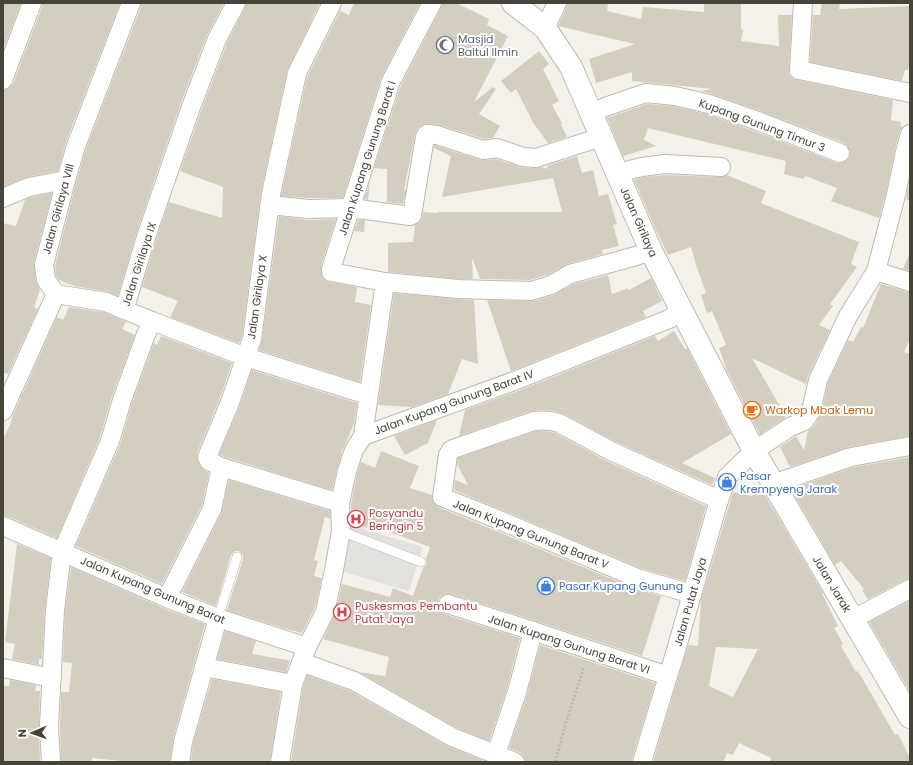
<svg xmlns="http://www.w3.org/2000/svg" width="913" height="765" viewBox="0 0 913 765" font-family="Poppins,sans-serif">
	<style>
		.parking { fill: #e2e1de }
		.building { fill: #d4cec0; fill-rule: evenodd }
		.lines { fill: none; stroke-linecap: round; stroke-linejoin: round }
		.service-casing { stroke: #bebaad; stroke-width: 10 }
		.minor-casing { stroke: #bebaad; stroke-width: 20 }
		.tertiary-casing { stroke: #bebaad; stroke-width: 24 }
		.path { stroke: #beb79f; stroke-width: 2.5; stroke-dasharray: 2 2; stroke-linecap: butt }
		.service { stroke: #fff; stroke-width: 9 }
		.minor { stroke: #fff; stroke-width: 18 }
		.tertiary { stroke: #fff; stroke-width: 22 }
		.labels { text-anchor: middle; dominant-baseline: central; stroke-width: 4; stroke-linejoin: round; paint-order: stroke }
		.worship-label { font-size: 11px; fill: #5b616d; stroke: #fff; text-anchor: start }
		.street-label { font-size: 11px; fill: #464338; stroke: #fff }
		.food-label { font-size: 11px; fill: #c56008; stroke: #fff; text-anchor: start }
		.shop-label { font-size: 11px; fill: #366cbe; stroke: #fff; text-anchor: start }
		.health-label { font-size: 11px; fill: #be3a42; stroke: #fff; text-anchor: start }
	</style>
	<rect width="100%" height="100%" fill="#f3f1ea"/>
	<path class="parking" d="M350 525 423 547 409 591 336 570Z"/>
	<g class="building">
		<path d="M3 3H21L3 50Z"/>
		<path d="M42 3H120L66 142 58 171 27 177 3 187V90L9 88 13 84 42 7Z"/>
		<path d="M141 3H221L223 5 207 35 181 103 136 234 118 296 108 292 75 286 59 280 56 276 55 266 76 183 86 149 141 7Z"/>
		<path d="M246 3H320L287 71 261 192 242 337 239 343 170 317 178 301 142 287 156 240 169 202 222 218 223 187 180 171 201 111 227 43 245 8Z"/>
		<path d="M354 3H420L381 78 343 198H308L281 196 307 77 340 11 349 15Z"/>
		<path d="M442 3H456L489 19 487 25 508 36 474 102 493 87 496 89 479 114 500 126 493 138 484 139 440 125 428 124 422 125 418 128 415 135 404 190H406L403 204 387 202V169L374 168 401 85 441 8Z"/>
		<path d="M567 3H608L607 11 641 19 643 7 704 12V3H741V29L743 30 741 41 779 46 778 15H792L789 69V74L792 78 797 80 893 100 891 120 901 122 900 126 903 127 900 131 895 149 886 193 879 218 831 201 837 188 805 176 804 179 784 174 786 161 748 152 648 128 644 140 656 146 623 156 607 118 647 104 673 106 706 114 754 131 837 163H841L846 161 850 157V152L848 147 844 143 761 111 712 94 701 91 712 89 632 81V72L596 83 589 59 635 44 558 26 566 8Z"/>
		<path d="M822 3H840L839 9 910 6V61L908 70H905L902 81 810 62 813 15H820Z"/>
		<path d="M539 51 549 64 543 69 559 101 552 105 562 123 561 124 567 137 548 143 534 124 516 89 511 93 501 81Z"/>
		<path d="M434 145 480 160H484L496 159 520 167 535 168 542 167 548 169 547 166 561 161 563 162 562 161 577 156 582 173 593 170 599 196 608 194 617 224 613 225 619 246 602 250 603 254 567 264 547 275 530 280 480 279 473 260H472L473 279H459L388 272V243L413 242 415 225 421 221 423 212 437 213V212H562L553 178 442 197 451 156 434 148Z"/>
		<path d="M665 175 720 177 725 176 727 175 766 191 761 203 859 242 851 264 857 267 830 304 833 306 819 325 830 330 808 376 806 384 752 358 786 417 760 435 727 371 719 348 726 345 712 311 707 313 701 295 706 293 696 265 691 247 668 255 655 228 634 180 644 177Z"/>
		<path d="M910 179V201L906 199Z"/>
		<path d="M370 182 368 200 364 199Z"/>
		<path d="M52 193 34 263 36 281 40 290 34 307 38 309 8 374 3 372V223L16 226 25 200 32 197Z"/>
		<path d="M279 216 308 220 336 219 321 266V272L322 277 324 280 329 282 357 287 355 302 371 305 360 382 259 350 262 340Z"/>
		<path d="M358 220H365L364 232 354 231Z"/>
		<path d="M910 253V271L903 269Z"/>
		<path d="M608 275 612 294 628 288 629 290 651 278 662 301 643 311 646 317 511 371 487 300 534 301 554 295 574 284Z"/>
		<path d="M881 284 907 292H910V339L904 352 910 354V436L849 447 790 467 780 447 796 436 804 450 808 431 813 427 821 414 828 383 848 340 853 342 861 327 863 328Z"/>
		<path d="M394 293 457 299 474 300 478 364 462 359 448 394 412 407 378 405Z"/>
		<path d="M69 307 103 312 126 322 122 329 135 335 112 396 100 437 57 538 7 516H3V439L10 425 13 415 57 317 63 320Z"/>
		<path d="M674 331 685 349 687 348 731 434 682 463 715 478 712 485 616 442 564 414 555 411 543 410 531 411 459 436 465 410 518 391 655 336 658 341Z"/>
		<path d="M161 336 232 363 219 401 197 453V458L200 466 204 470 209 473 202 505 162 584 76 546 120 445 132 403 154 343 157 345Z"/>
		<path d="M252 370 357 403 354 424 341 453 342 454 337 469 332 490 225 457 219 454 239 408Z"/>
		<path d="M437 420 428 443 405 455 394 436Z"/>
		<path d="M536 431H546L555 433 607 461 706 506 685 581 643 569 454 490 455 480 468 485 457 464 458 458Z"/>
		<path d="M381 451 419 466 410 488 432 495V500L435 504 438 507 636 589 661 596 642 656 536 621 451 594H446L441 596 438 600V606L440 611 444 614 520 638 507 689 489 741 457 728 359 672 385 676 389 657 323 639 335 614 342 584 390 597 393 588 413 596 423 568 427 564 426 559 430 547 368 524 367 528 351 524V504L357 474 361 462 375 468Z"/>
		<path d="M910 457V579L905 580 868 599 862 590 864 589 841 561 835 565 791 489 854 467Z"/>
		<path d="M229 480 330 511V519L325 517 314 560 318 561 314 576 322 578 315 608 302 633 286 629 227 610 243 559V555L239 551H235L231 555 216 606 182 592 221 514Z"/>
		<path d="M733 492 752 496 753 493 765 495 823 593H822L838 626 834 628 843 644 841 646 856 672 858 671 895 735 898 734 910 758V762H770L771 758 739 743 733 755 727 753 723 762H653L688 645 698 646 701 600ZM716 647 758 649 733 697 709 686Z"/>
		<path d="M17 544 51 558 45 609 42 659H39V665L12 659 15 644 5 642Z"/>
		<path d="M71 567 163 608 205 624 173 739 170 762H132L92 758V762H61L60 726 61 692H69L72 663 63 662 65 611Z"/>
		<path d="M910 601V692L869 622Z"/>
		<path d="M225 631 256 641 252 654 287 660 290 661 286 672 217 659Z"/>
		<path d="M540 645 655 683 632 759V762H525L523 755 519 752 509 748 527 695Z"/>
		<path d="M307 675 350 691 447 746 487 762H291L303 687Z"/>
		<path d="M212 679 281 692 270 762H191L193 744Z"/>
		<path d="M10 680 36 685 35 691H40L39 726 40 762H3V686H9Z"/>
	</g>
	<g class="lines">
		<defs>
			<g id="service">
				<path d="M341 531 421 562"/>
				<path d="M218 618 237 557"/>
			</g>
			<g id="minor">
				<path d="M432 3 391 81 331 269V272L385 282 458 289 531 291 551 285 570 274 636 256 651 251"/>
				<path d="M803 3 799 70 910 93"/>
				<path d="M545 28 557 3"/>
				<path d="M3 80 32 3"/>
				<path d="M591 114 605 107 646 93 675 96 709 104 758 121 840 153"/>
				<path d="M617 173 642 167 665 164 721 167"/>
				<path d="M3 198 29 187 66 180"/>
				<path d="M270 205 308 209 351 208 410 216 412 215 425 137 427 134 437 135 483 150 497 148 523 157 536 158 601 137"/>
				<path d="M876 271 910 282"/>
				<path d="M56 294 106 302 122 309"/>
				<path d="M152 321 246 357 361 393"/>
				<path d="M3 411 56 294 46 280 44 265 66 180 76 146 131 3"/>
				<path d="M363 436 385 282"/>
				<path d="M221 467 340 503"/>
				<path d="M773 484 851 457 910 446"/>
				<path d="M3 526 167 598 218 618 307 647"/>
				<path d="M692 594 640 579 487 515 442 497 448 455 451 450 453 449 534 421C543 420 550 420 559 423L611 451 719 500"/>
				<path d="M167 598 212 509 221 467 209 461 207 457 229 405 252 339 271 194 297 73 332 3"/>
				<path d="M448 604 533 631 668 676"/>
				<path d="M853 619 910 589"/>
				<path d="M301 662 354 681 452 737 515 762"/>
				<path d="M204 667 293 684"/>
				<path d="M3 668 52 678"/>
				<path d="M496 754 517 692 533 631"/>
				<path d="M51 762 49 726 55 610 62 552 110 441 122 400 145 337 152 321 122 309 127 301 146 237 191 107 217 39 236 3"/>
				<path d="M180 762 183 742 218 618"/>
				<path d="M280 762 293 684 307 647 325 612 334 570 341 531 340 503 347 471 354 450 363 436 514 381 669 319 682 311"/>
				<path d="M642 762 668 676 674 657 719 500 727 477 729 475 754 451 790 427 804 421 811 411 818 380 848 316 876 271 896 195 905 152 910 134"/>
			</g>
			<path id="tertiary" d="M513 3 545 28 571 67 651 251 754 451 910 717"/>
		</defs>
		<use href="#service" class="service-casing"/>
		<use href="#minor" class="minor-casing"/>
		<use href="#tertiary" class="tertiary-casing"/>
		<path class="path" d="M555 762 566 722 584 667"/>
		<use href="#service" class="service"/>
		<use href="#minor" class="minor"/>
		<use href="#tertiary" class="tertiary"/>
	</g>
	<defs>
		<symbol id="mosque-ring" viewBox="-11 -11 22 22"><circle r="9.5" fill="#fff" stroke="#6b7280" stroke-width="1.5"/><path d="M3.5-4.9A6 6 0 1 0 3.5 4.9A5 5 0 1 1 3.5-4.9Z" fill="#6b7280"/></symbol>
		<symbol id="cafe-ring" viewBox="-11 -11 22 22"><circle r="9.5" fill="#fff" stroke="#e8710a" stroke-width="1.5"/><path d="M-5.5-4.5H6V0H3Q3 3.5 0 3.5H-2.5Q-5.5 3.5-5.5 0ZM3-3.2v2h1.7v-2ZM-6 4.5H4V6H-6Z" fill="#e8710a"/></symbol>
		<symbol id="shop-ring" viewBox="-11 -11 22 22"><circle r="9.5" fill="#fff" stroke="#3f7fe0" stroke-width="1.5"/><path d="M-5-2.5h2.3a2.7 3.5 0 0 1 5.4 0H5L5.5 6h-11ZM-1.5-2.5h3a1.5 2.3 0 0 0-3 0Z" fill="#3f7fe0"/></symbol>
		<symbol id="hospital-ring" viewBox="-11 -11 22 22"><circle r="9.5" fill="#fff" stroke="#e0444e" stroke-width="1.5"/><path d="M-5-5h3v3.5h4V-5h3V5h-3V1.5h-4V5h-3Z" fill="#e0444e"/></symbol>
	</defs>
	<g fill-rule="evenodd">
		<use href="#mosque-ring" x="435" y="35" width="20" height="20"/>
		<use href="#cafe-ring" x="742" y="400" width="20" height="20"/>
		<use href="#shop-ring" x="717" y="472" width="20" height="20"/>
		<use href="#hospital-ring" x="346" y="509" width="20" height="20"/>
		<use href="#shop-ring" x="536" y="576" width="20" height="20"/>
		<use href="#hospital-ring" x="332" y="602" width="20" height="20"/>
	</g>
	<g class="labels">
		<g class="worship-label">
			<text x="458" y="39">Masjid<tspan x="458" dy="13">Baitul Ilmin</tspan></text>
		</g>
		<g class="street-label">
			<text transform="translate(762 125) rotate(20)">Kupang Gunung Timur 3</text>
			<text transform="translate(367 158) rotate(-72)">Jalan Kupang Gunung Barat I</text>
			<text transform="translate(58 209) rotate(-75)">Jalan Girilaya VIII</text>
			<text transform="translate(639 222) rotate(66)">Jalan Girilaya</text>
			<text transform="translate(139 264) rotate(-72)">Jalan Girilaya IX</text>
			<text transform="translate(257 297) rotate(-82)">Jalan Girilaya X</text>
			<text transform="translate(454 402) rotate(-20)">Jalan Kupang Gunung Barat IV</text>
			<text transform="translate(531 534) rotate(22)">Jalan Kupang Gunung Barat V</text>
			<text transform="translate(832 584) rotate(59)">Jalan Jarak</text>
			<text transform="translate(153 590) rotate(23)">Jalan Kupang Gunung Barat</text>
			<text transform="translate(690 602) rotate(-74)">Jalan Putat Jaya</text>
			<text transform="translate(569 644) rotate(18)">Jalan Kupang Gunung Barat VI</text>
		</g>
		<g class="food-label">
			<text x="765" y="410">Warkop Mbak Lemu</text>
		</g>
		<g class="shop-label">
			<text x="740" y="476">Pasar<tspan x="740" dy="13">Krempyeng Jarak</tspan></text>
			<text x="559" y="586">Pasar Kupang Gunung</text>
		</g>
		<g class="health-label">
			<text x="369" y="513">Posyandu<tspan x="369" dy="13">Beringin 5</tspan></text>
			<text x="355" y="606">Puskesmas Pembantu<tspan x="355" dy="13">Putat Jaya</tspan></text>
		</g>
	</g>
	<rect width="913" height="765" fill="none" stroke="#464338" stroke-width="8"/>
	<g transform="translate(32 733) rotate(268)" stroke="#ffffff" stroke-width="3" paint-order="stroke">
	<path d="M0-3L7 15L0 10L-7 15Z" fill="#464338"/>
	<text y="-6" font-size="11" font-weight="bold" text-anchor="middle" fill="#464338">N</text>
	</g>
</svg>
